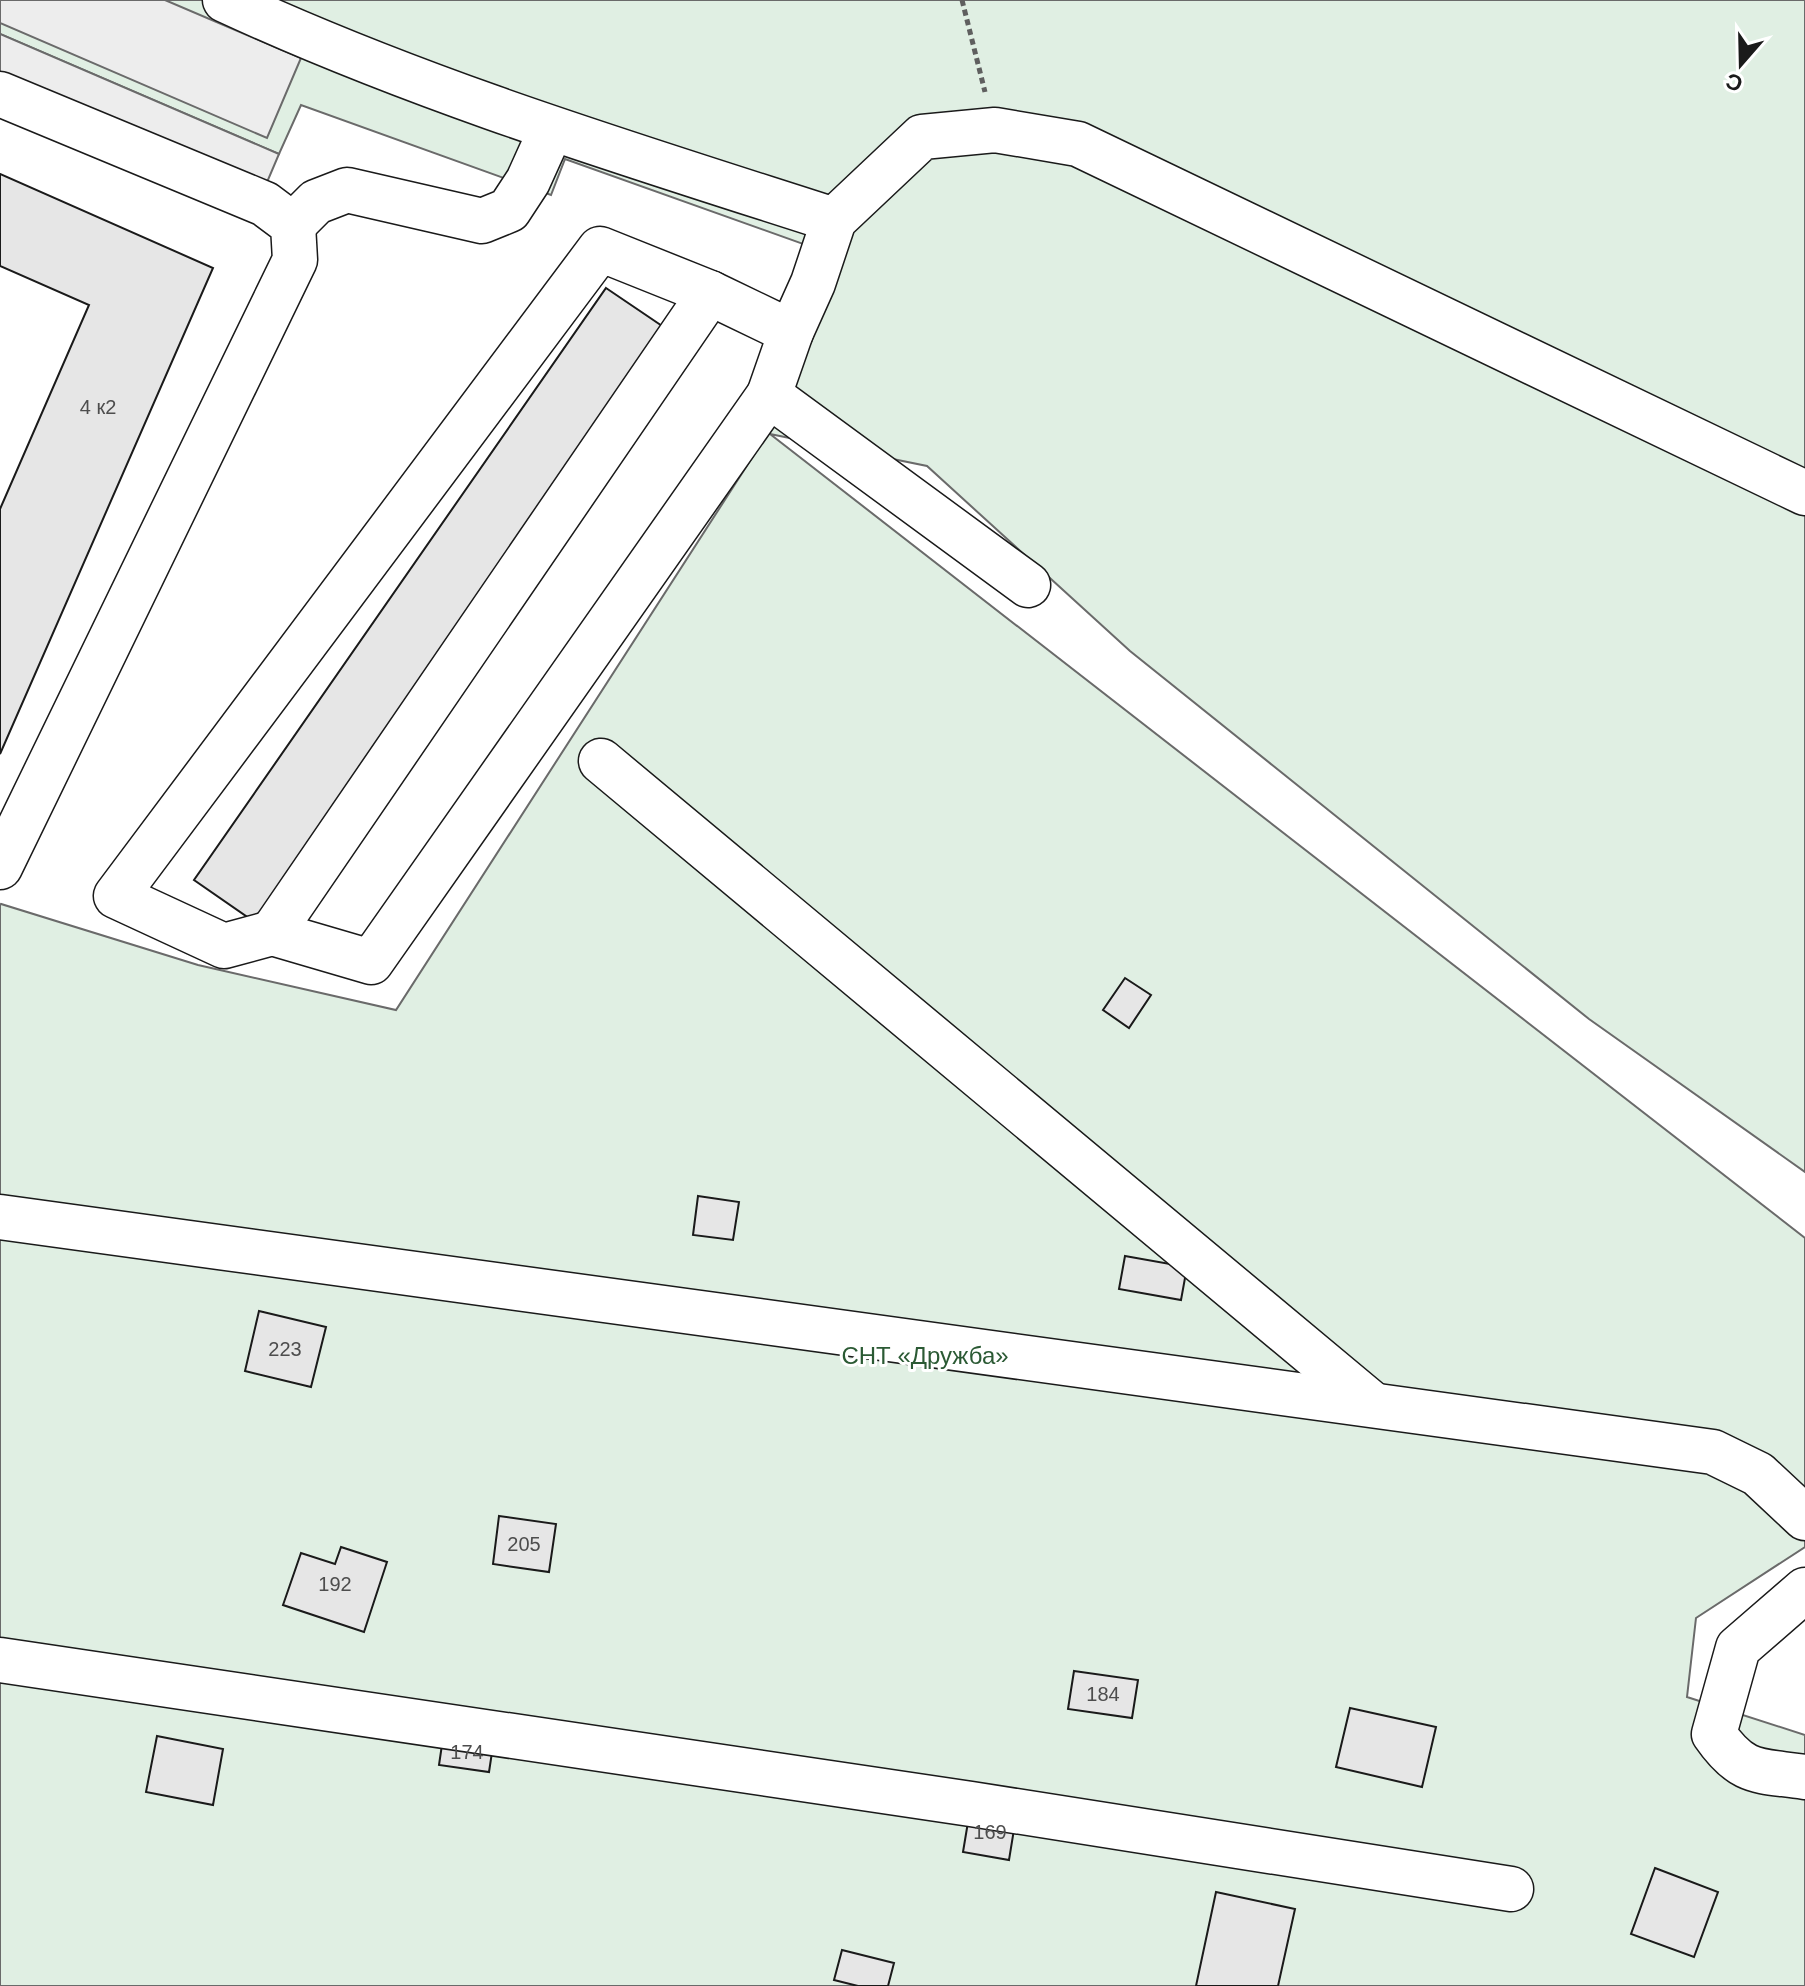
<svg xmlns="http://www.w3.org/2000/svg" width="1805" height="1986" viewBox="0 0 1805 1986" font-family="Helvetica,sans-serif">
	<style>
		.green { fill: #e0efe3; stroke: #6a6a6a; stroke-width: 2 }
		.parking { fill: #ededed; stroke: #6a6a6a; stroke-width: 2 }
		.building { fill: #e6e6e6; stroke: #1a1a1a; stroke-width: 2 }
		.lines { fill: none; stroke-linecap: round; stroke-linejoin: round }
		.minor-casing { stroke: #1a1a1a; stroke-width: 47 }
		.path { stroke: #5f5f5f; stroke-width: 5; stroke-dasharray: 6 4; stroke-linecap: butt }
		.minor { stroke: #fff; stroke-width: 44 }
		.labels { text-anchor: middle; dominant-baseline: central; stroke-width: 6; stroke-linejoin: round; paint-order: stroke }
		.number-label { font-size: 20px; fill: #4d4d4d }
		.park-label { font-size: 24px; fill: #2b5a34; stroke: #fff }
	</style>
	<rect width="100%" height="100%" fill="#fff"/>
	<path class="green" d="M0 0H1805V1172L1589 1019 1130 651 927 466 770 434 1805 1238V1547L1696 1618 1687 1697 1805 1735V1986H0V905L1 904 198 965 396 1010 768 433 837 256 565 159 551 195 301 105 279 154 0 34Z"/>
	<g class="parking">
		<path d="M0 0H165L301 58 267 138 0 23Z"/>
		<path d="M0 34 279 154 265 187 0 72Z"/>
	</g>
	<g class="building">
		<path d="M0 174 213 268 0 754V509L89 305 0 266Z"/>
		<path d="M606 288 668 330 256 923 194 880Z"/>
		<path d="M1125 978 1151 995 1129 1028 1103 1010Z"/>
		<path d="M698 1196 739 1202 733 1240 693 1235Z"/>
		<path d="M1125 1256 1187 1267 1181 1300 1119 1289Z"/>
		<path d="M259 1311 326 1327 311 1387 245 1371Z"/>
		<path d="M499 1516 556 1524 549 1572 493 1564Z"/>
		<path d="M341 1547 387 1562 364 1632 283 1605 301 1553 335 1564Z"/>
		<path d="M1074 1671 1138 1680 1132 1718 1068 1709Z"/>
		<path d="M1350 1708 1436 1727 1422 1787 1336 1767Z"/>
		<path d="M444 1731 494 1739 489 1772 439 1765Z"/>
		<path d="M157 1736 223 1749 213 1805 146 1792Z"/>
		<path d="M971 1804 1017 1811 1009 1860 963 1852Z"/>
		<path d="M1655 1868 1718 1892 1694 1957 1631 1934Z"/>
		<path d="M1216 1892 1295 1909 1278 1986H1196Z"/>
		<path d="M842 1950 894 1963 888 1986H858L834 1980Z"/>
	</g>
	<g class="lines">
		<defs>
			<g id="minor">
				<path d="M225 0C421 91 629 154 834 220"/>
				<path d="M0 94 265 204 293 225 295 260 0 867"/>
				<path d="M293 225 316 202 347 190 482 221 509 210 528 181 551 130"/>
				<path d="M769 395 371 962 272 933 224 946 116 896 600 249 710 293 791 332"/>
				<path d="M1028 585 769 395 791 332 813 283 834 220 922 137 995 130 1078 144 1805 493"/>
				<path d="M601 761 1372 1404"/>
				<path d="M272 933 710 293"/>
				<path d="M0 1217 1713 1452 1758 1474 1805 1518"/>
				<path d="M1805 1590 1738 1648 1714 1734C1743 1776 1759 1770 1805 1777"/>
				<path d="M0 1660 971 1804 1511 1889"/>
			</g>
		</defs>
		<use href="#minor" class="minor-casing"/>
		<path class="path" d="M962 0 985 92"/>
		<use href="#minor" class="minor"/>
	</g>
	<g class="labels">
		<g class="number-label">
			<text x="98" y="407">4 к2</text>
			<text x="285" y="1349">223</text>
			<text x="524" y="1544">205</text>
			<text x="335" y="1584">192</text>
			<text x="1103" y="1694">184</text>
			<text x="467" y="1752">174</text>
			<text x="990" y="1832">169</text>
		</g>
		<g class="park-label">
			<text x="925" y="1355">СНТ «Дружба»</text>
		</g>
	</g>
	<g transform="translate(1741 64) rotate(200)" stroke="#ffffff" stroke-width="6" paint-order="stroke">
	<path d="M0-6L14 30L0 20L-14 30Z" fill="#1a1a1a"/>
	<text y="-12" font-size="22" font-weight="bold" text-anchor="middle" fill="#1a1a1a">С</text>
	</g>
</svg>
